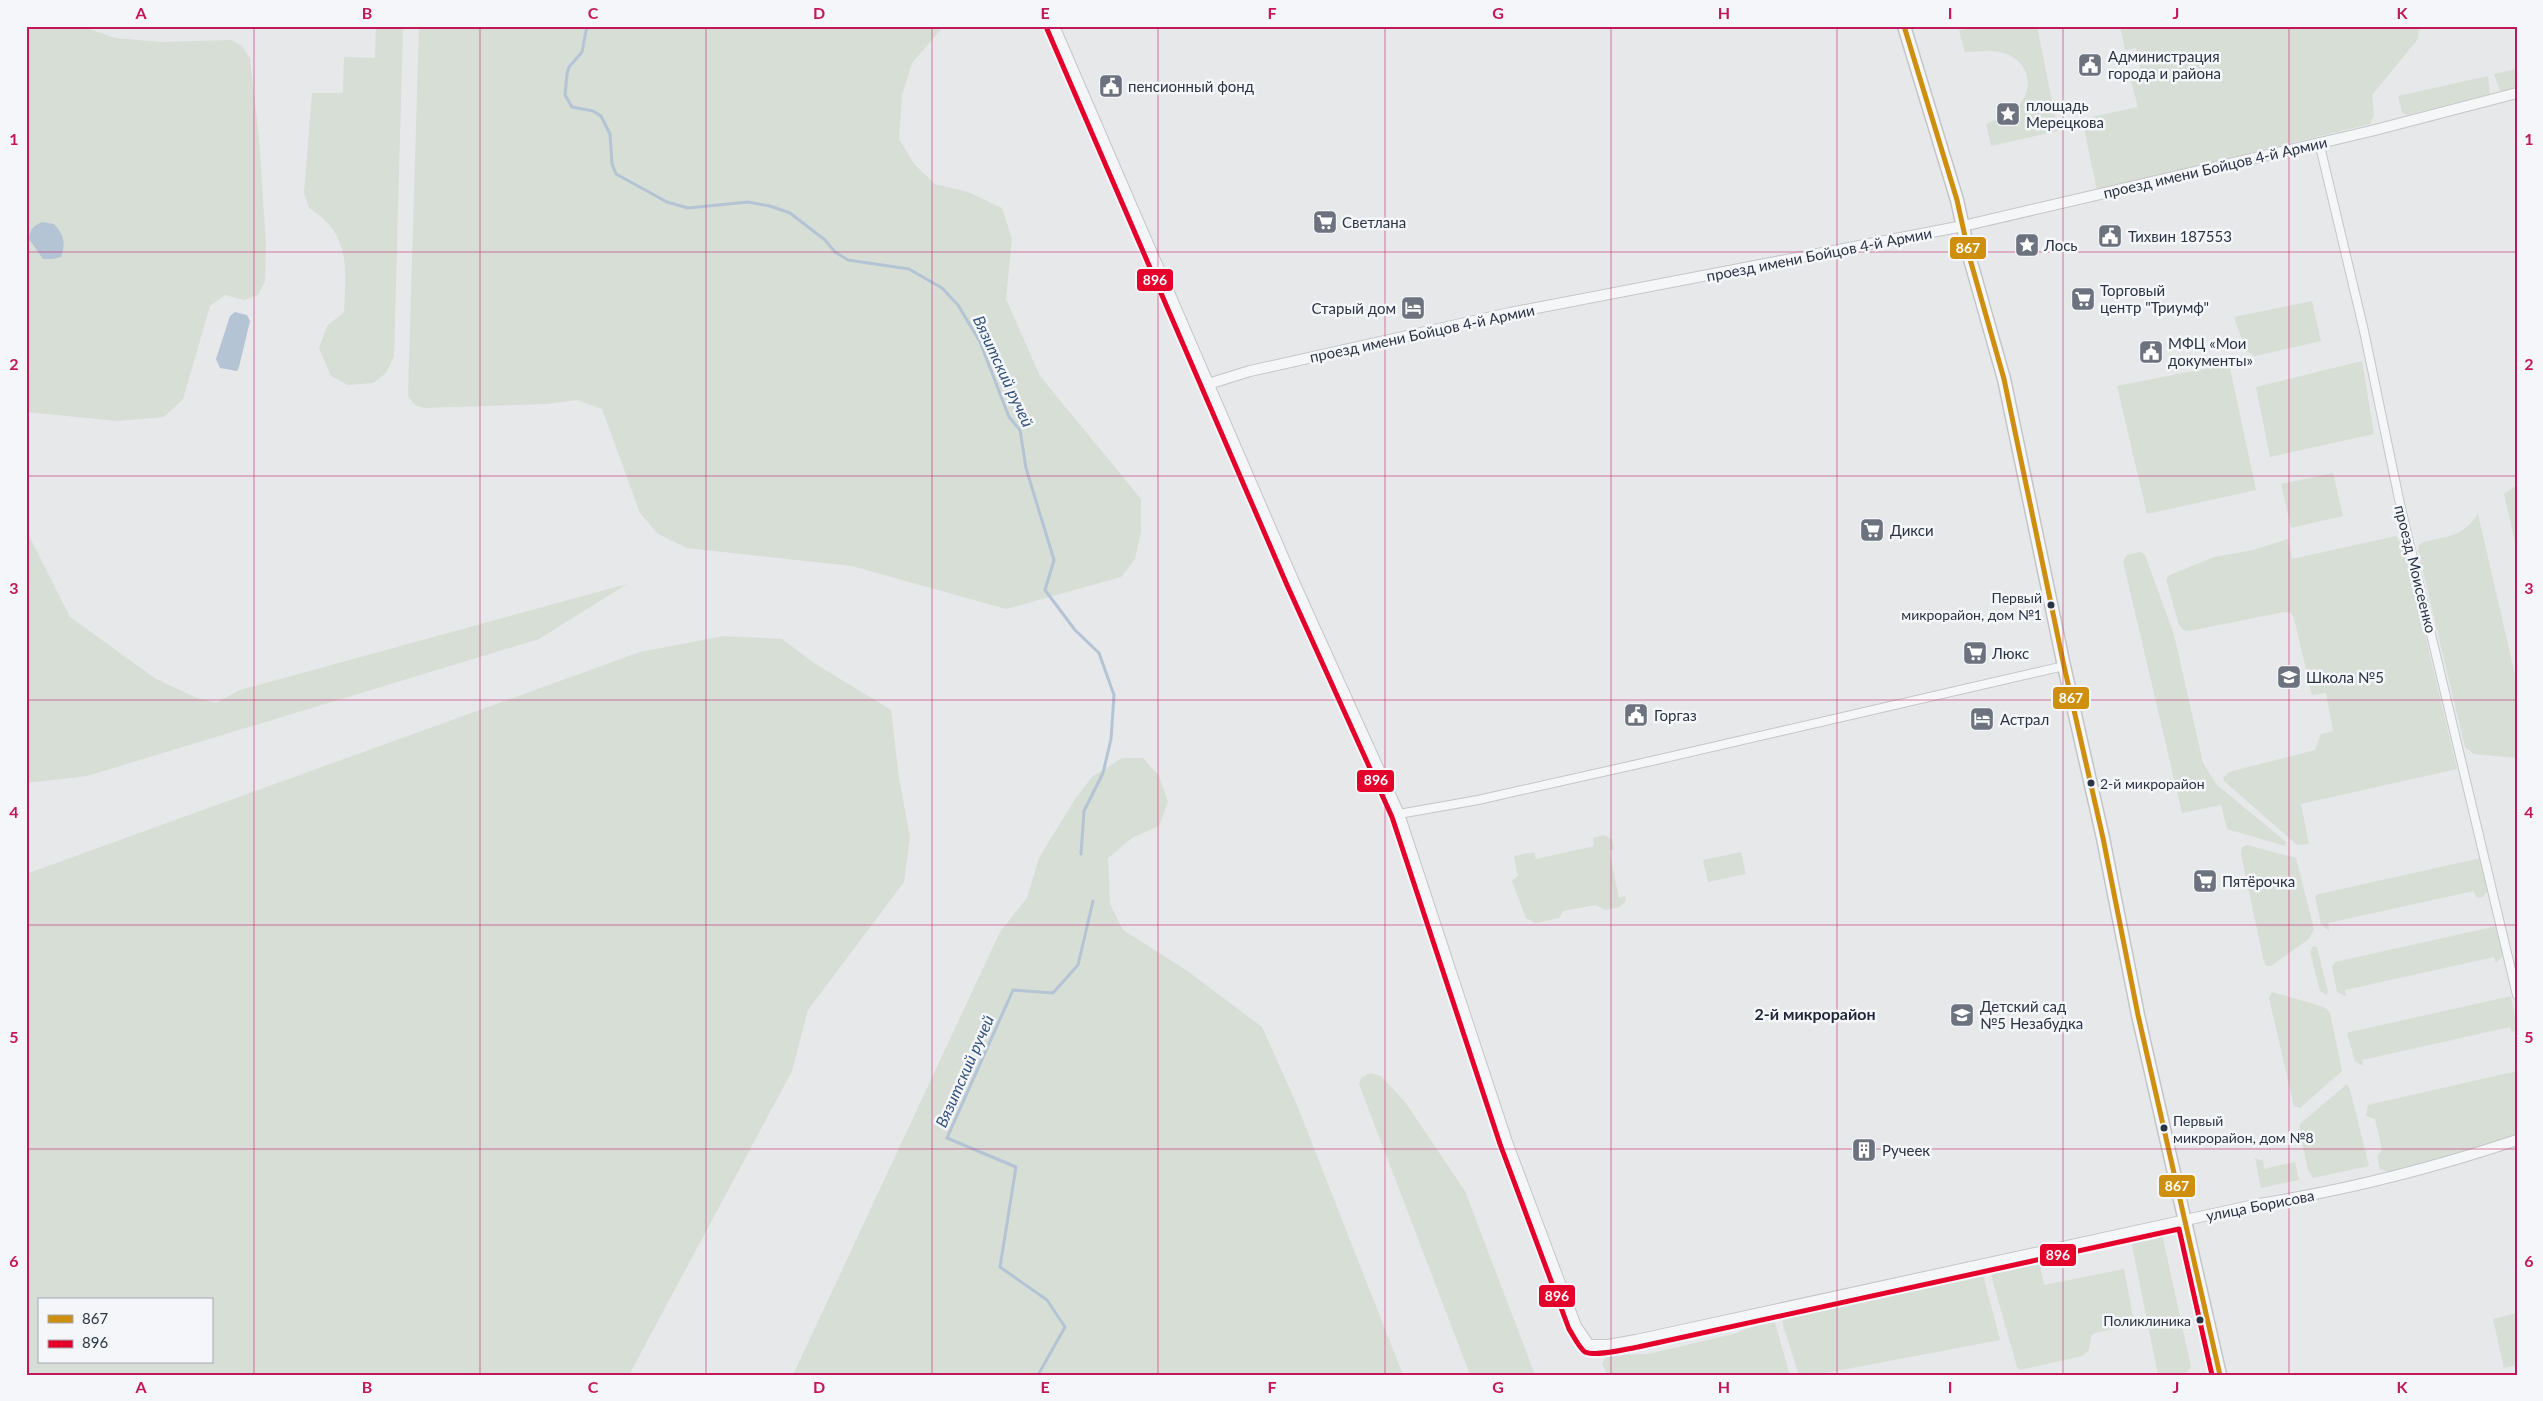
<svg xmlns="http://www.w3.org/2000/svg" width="2543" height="1401" viewBox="0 0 2543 1401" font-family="Lato,sans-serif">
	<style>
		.green { fill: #d6ded6; fill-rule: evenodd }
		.water { fill: #b4c4d5 }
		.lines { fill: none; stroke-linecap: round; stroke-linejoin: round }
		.stream { stroke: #b4c4d5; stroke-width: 3 }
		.minor-casing { stroke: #c4c6c8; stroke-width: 10 }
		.tertiary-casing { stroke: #c4c6c8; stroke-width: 12 }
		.primary-casing { stroke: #c2c5c8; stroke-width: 15 }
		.minor { stroke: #f5f6f7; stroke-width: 8 }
		.tertiary { stroke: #f5f6f7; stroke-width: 10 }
		.primary { stroke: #f8f8f8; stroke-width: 12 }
		.bus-1-casing { stroke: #f4f6f9; stroke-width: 9 }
		.bus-2-casing { stroke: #f4f6f9; stroke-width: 9 }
		.bus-1 { stroke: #ce8f0e; stroke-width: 5 }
		.bus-2 { stroke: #e4002b; stroke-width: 5 }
		.grid { fill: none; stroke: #c2185b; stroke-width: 1; stroke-opacity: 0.55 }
		.bus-dot { fill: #2b3445; stroke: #f4f6f9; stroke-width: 2 }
		.labels { text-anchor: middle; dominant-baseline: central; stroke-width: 5; stroke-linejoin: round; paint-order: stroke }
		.bus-label { font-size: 14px; fill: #2b3445; stroke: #f4f6f9; text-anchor: end }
		.poi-label { font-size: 15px; fill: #2b3445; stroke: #f4f6f9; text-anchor: start }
		.street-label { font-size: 15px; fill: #2b3445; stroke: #f4f6f9 }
		.water-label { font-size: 16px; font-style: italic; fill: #34527a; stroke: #f4f6f9 }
		.neighbourhood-label { font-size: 16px; font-weight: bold; fill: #1d2536; stroke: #f4f6f9 }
		.line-badge { stroke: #f4f6f9; stroke-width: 2 }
		.badge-label { font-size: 14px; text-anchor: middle; font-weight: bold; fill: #fff }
		.neatline { fill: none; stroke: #c2185b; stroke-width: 2 }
		.grid-label { font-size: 16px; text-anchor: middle; font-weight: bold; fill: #c2185b }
	</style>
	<rect width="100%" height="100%" fill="#e6e8ea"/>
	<g class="green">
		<path d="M26 26H81L115 38 161 42 231 40 242 46 250 59 259 138 266 246 265 281 258 295 244 300 225 295 210 306 183 399 164 417 118 421 26 412Z"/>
		<path d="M346 26H403L394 356 386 373 373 383 348 385 331 376 319 348 327 326 344 312C346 268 351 234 309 208L304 193 312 93H343L344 57 375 58 376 27Z"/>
		<path d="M419 26H944L912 63 902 95 899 139 915 165 935 184 968 192 1002 208 1012 239 1006 299 1040 376 1141 499V532L1135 559 1121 577 1006 609 852 566 687 548 658 534 640 513 602 409 577 400 546 404 424 408 415 405 408 396Z"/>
		<path d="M1974 26H2037L2058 131 1991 146 1986 124C1997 119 2010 114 2019 105 2037 85 2026 57 2000 52 1989 50 1977 52 1965 52L1959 31Z"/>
		<path d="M2120 26H2419V28L2418 39 2372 95 2374 115 2370 124 2097 190 2082 119 2138 107 2131 81 2142 77 2136 48 2125 50Z"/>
		<path d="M2517 69V88L2500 91 2494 74Z"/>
		<path d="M2488 76 2490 94 2407 115 2402 112 2398 96Z"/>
		<path d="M2312 301 2321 341 2255 356 2246 351 2234 317Z"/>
		<path d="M2362 361 2374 434 2270 457 2256 387Z"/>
		<path d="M2229 364 2256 490 2147 514 2117 386Z"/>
		<path d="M2333 473 2343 516 2291 528 2281 484Z"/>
		<path d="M2517 485V550L2504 494Z"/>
		<path d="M2478 514 2517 684V758L2474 754 2465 747 2418 551 2419 545 2423 542C2449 536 2462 537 2478 514Z"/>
		<path d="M26 530 70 617 156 679 197 698 216 703 240 690 627 584 539 639 87 776 26 783Z"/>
		<path d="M2396 536 2405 551 2457 769 2301 804 2309 844 2297 845 2224 781 2223 778 2229 772 2315 750 2321 734 2333 731 2326 693 2312 695 2294 618 2291 613 2284 612 2189 631 2183 630 2179 625 2166 579 2170 575 2214 557 2253 550 2288 539 2292 559Z"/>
		<path d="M2140 552 2145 555 2174 635 2203 763 2216 784 2286 842 2285 846 2227 829 2221 805 2182 813 2123 561 2127 555Z"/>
		<path d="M724 636 782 639 814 663 891 710 899 778 910 837 904 882 808 1010 792 1071 629 1375H26V874L640 652ZM39 1300H211V1362H39Z"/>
		<path d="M1122 758H1143L1159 776 1168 802 1159 826 1132 838 1108 858 1110 904 1123 930 1186 970 1262 1027 1297 1105 1403 1375H793L1000 932 1027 898 1039 858 1075 799 1092 777Z"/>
		<path d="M1604 835 1612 839 1614 849 1609 851 1619 898 1625 896 1626 901 1620 907 1605 910 1596 905 1563 911 1559 918 1536 923 1526 918 1512 881 1518 876 1514 856 1534 852 1536 859 1594 846 1593 838Z"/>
		<path d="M2247 845 2296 858 2314 929 2309 939 2271 966H2266L2264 962 2241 854 2242 847Z"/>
		<path d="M1741 852 1746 874 1708 882 1703 860Z"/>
		<path d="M2481 858 2488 890 2483 897 2477 898 2474 891 2328 923 2329 931 2321 924 2315 896 2319 894Z"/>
		<path d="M2497 926 2503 956 2496 963 2494 957 2345 990 2346 996 2337 992 2332 967 2335 962Z"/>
		<path d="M2313 946 2317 947 2328 992 2326 995 2320 991 2310 952Z"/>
		<path d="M2272 992 2324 1007 2330 1013 2342 1071 2300 1108 2294 1106 2269 998Z"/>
		<path d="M2511 996 2517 1029 2512 1032 2510 1027 2362 1060 2363 1066 2355 1061 2347 1033 2350 1032Z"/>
		<path d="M2517 1071V1134L2460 1154 2388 1172 2380 1169 2377 1157 2382 1150 2375 1119 2366 1116 2368 1105Z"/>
		<path d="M1370 1073 1381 1076 1405 1102 1465 1191 1535 1375H1470L1359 1084 1361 1078Z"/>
		<path d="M2347 1084 2350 1090 2369 1166 2313 1178 2308 1170 2299 1129 2300 1124Z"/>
		<path d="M2255 1158 2263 1161 2264 1169 2295 1162 2299 1180 2261 1188Z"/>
		<path d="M2157 1234H2162L2191 1367 2185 1375H2158L2131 1240Z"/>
		<path d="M2039 1261 2044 1285 2124 1269 2134 1322 2131 1325 2095 1333 2091 1336 2089 1350 2082 1356 2020 1370 2017 1367 1991 1275 1998 1269Z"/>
		<path d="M1973 1272 1983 1275 2000 1340 1815 1375H1799L1783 1325V1317L1788 1314Z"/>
		<path d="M2517 1313V1365L2504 1368 2493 1319Z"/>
		<path d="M1769 1319 1775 1323 1790 1375H1607L1602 1363 1608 1355 1647 1354 1670 1349 1737 1333Z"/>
	</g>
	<g class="water">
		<path d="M42 222 54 224C64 235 66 243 61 257L53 259H43L29 239C30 229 33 226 42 222Z"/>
		<path d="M235 312 247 315 250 321 239 367 237 371 220 368 216 359 230 316Z"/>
	</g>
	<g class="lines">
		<g class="stream">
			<path d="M587 26 582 52 569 67 567 74 565 95 572 107 593 111 601 116 610 134 612 164 616 174 667 202 688 208 748 202 770 206 790 213 825 240 835 252 848 260 909 269 942 288 958 305 980 342 1009 417 1020 430 1026 468 1054 560 1045 590 1075 630 1099 653 1114 695 1111 739 1103 773 1084 811 1081 854"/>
			<path d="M1038 1375 1065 1327 1047 1300 1000 1267 1016 1167 947 1138 1013 990 1053 993 1078 965 1093 901"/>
		</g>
		<defs>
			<g id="minor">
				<path d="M2319 142 2364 331 2400 504 2517 995"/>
				<path d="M1399 814 1478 800 1656 760 2064 666"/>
			</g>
			<g id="tertiary">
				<path d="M1054 26 1294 582 1399 814 1507 1142 1576 1326 1589 1345H1608L1636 1340 2259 1204C2347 1190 2433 1168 2517 1140"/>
				<path d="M1208 384 1250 371 1510 313 1963 226 2371 131 2517 93"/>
			</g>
			<path id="primary" d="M1904 26 1957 200 1970 259 2004 379 2064 666 2103 838 2138 1015 2220 1375"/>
		</defs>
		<use href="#minor" class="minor-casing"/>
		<use href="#tertiary" class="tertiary-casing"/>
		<use href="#primary" class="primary-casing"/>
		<use href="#minor" class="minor"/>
		<use href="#tertiary" class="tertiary"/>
		<use href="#primary" class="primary"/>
		<defs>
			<path id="bus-1" d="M1904 26 1957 200 1970 259 2004 379 2064 666 2103 838 2138 1015 2220 1375"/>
			<path id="bus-2" d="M1047 29 1287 585 1392 817 1500 1144 1569 1329C1573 1335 1579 1348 1585 1352 1596 1357 1626 1349 1638 1347L2179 1229 2212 1375"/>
		</defs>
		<use href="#bus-1" class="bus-1-casing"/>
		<use href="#bus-2" class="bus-2-casing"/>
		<use href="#bus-1" class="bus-1"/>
		<use href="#bus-2" class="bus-2"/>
	</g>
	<path class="grid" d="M254 26V1375M480 26V1375M706 26V1375M932 26V1375M1158 26V1375M1385 26V1375M1611 26V1375M1837 26V1375M2063 26V1375M2289 26V1375M26 252H2517M26 476H2517M26 700H2517M26 925H2517M26 1149H2517"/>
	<defs>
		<symbol id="civic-square" viewBox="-11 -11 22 22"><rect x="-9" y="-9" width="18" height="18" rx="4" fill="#6c737f" stroke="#f4f6f9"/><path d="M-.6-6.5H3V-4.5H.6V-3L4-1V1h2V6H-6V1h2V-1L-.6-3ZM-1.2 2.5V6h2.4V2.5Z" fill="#fff"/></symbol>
		<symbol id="sight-square" viewBox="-11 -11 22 22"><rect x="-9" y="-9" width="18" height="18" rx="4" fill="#6c737f" stroke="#f4f6f9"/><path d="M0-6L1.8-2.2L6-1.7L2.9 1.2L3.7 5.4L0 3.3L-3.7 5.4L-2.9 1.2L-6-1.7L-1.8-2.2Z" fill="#fff"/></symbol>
		<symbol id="supermarket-square" viewBox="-11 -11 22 22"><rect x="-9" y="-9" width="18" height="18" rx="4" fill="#6c737f" stroke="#f4f6f9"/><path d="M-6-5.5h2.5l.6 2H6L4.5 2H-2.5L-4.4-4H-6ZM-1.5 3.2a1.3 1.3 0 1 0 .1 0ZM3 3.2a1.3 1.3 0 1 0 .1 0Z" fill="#fff"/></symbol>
		<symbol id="hotel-square" viewBox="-11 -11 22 22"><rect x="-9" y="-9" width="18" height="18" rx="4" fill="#6c737f" stroke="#f4f6f9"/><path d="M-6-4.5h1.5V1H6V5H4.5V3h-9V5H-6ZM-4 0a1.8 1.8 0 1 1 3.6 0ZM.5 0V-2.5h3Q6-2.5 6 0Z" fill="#fff"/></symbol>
		<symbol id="school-square" viewBox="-11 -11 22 22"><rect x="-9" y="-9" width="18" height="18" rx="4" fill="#6c737f" stroke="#f4f6f9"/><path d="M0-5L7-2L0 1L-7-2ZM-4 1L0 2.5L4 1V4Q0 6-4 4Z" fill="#fff"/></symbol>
		<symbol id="building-square" viewBox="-11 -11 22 22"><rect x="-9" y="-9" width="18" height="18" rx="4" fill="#6c737f" stroke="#f4f6f9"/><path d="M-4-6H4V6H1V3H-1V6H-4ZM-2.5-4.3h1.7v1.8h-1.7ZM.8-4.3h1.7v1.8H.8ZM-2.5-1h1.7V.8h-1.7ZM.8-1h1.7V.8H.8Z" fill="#fff"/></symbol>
	</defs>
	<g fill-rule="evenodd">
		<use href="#civic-square" x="2076" y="51" width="28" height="28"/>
		<use href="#civic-square" x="1097" y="72" width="28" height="28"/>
		<use href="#sight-square" x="1994" y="100" width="28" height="28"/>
		<use href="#supermarket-square" x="1311" y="208" width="28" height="28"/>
		<use href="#civic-square" x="2096" y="222" width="28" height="28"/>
		<use href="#sight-square" x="2013" y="231" width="28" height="28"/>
		<use href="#supermarket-square" x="2069" y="285" width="28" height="28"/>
		<use href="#hotel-square" x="1399" y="294" width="28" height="28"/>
		<use href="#civic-square" x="2137" y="338" width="28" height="28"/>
		<use href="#supermarket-square" x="1858" y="516" width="28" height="28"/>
		<use href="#supermarket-square" x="1961" y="639" width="28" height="28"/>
		<use href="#school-square" x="2275" y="663" width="28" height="28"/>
		<use href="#civic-square" x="1622" y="701" width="28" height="28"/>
		<use href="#hotel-square" x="1968" y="705" width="28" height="28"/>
		<use href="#supermarket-square" x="2191" y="867" width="28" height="28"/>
		<use href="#school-square" x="1948" y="1001" width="28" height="28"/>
		<use href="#building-square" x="1850" y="1136" width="28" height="28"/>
	</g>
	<g class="bus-dot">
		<circle cx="2051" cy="605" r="4.5"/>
		<circle cx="2091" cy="783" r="4.5"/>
		<circle cx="2164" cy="1128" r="4.5"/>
		<circle cx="2200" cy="1320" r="4.5"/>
	</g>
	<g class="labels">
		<g class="bus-label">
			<text x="2042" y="597">Первый<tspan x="2042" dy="17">микрорайон, дом №1</tspan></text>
			<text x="2100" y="783" text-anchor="start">2-й микрорайон</text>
			<text x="2173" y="1120" text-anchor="start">Первый<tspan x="2173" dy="17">микрорайон, дом №8</tspan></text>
			<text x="2191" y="1320">Поликлиника</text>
		</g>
		<g class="poi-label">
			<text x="2108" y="56">Администрация<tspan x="2108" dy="17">города и района</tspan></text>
			<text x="1128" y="86">пенсионный фонд</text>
			<text x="2026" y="105">площадь<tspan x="2026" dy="17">Мерецкова</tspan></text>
			<text x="1342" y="222">Светлана</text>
			<text x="2128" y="236">Тихвин 187553</text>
			<text x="2044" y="245">Лось</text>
			<text x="2100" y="290">Торговый<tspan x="2100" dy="17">центр "Триумф"</tspan></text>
			<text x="1396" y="308" text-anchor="end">Старый дом</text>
			<text x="2168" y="343">МФЦ «Мои<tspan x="2168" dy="17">документы»</tspan></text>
			<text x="1890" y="530">Дикси</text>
			<text x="1992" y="653">Люкс</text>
			<text x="2306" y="677">Школа №5</text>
			<text x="1654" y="715">Горгаз</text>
			<text x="2000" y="719">Астрал</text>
			<text x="2222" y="881">Пятёрочка</text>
			<text x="1980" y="1006">Детский сад<tspan x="1980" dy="17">№5 Незабудка</tspan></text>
			<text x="1882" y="1150">Ручеек</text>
		</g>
		<g class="street-label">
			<text transform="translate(2215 167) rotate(-13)">проезд имени Бойцов 4-й Армии</text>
			<text transform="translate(1819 254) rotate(-11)">проезд имени Бойцов 4-й Армии</text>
			<text transform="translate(1422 333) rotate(-12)">проезд имени Бойцов 4-й Армии</text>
			<text transform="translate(2416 569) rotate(76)">проезд Моисеенко</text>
			<text transform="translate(2260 1205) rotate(-11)">улица Борисова</text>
		</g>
		<g class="water-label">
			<text transform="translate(1004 371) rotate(65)">Вязитский ручей</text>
			<text transform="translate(964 1071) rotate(-66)">Вязитский ручей</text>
		</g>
		<g class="neighbourhood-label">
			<text x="1815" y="1013">2-й микрорайон</text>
		</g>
	</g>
	<g class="line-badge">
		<rect x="1949" y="236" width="38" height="24" rx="5" fill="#ce8f0e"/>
		<rect x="1136" y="268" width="38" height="24" rx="5" fill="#e4002b"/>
		<rect x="2052" y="686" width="38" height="24" rx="5" fill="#ce8f0e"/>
		<rect x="1356" y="769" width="39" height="24" rx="5" fill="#e4002b"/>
		<rect x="2158" y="1174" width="38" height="24" rx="5" fill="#ce8f0e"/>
		<rect x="2039" y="1243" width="38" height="24" rx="5" fill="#e4002b"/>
		<rect x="1538" y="1284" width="38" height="24" rx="5" fill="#e4002b"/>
	</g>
	<g class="badge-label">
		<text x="1968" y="253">867</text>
		<text x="1155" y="285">896</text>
		<text x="2071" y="703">867</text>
		<text x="1376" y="785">896</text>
		<text x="2177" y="1191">867</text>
		<text x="2058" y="1260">896</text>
		<text x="1557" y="1301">896</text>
	</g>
	<rect width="2543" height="1401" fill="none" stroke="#f4f6f9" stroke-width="55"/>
	<rect x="38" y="1298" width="175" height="65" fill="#f4f6f9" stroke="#a4a8b1"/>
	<rect x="48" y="1315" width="25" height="8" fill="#ce8f0e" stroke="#a4a8b1"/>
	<text x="82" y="1324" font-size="15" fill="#2b3445">867</text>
	<rect x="48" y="1340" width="25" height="8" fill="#e4002b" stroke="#a4a8b1"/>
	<text x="82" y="1348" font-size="15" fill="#2b3445">896</text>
	<rect x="28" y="28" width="2488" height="1346" class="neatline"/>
	<g class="grid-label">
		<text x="141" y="19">A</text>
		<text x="367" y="19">B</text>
		<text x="593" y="19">C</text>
		<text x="819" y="19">D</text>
		<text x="1045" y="19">E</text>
		<text x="1272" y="19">F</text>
		<text x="1498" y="19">G</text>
		<text x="1724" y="19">H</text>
		<text x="1950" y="19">I</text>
		<text x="2176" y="19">J</text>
		<text x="2402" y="19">K</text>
		<text x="14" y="145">1</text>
		<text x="2529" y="145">1</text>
		<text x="14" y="370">2</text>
		<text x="2529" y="370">2</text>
		<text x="14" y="594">3</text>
		<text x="2529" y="594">3</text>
		<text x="14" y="818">4</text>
		<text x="2529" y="818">4</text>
		<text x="14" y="1043">5</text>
		<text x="2529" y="1043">5</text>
		<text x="14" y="1267">6</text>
		<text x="2529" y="1267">6</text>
		<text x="141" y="1393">A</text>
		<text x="367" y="1393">B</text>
		<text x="593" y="1393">C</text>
		<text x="819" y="1393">D</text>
		<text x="1045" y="1393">E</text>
		<text x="1272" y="1393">F</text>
		<text x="1498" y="1393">G</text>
		<text x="1724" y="1393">H</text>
		<text x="1950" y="1393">I</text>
		<text x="2176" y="1393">J</text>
		<text x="2402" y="1393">K</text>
	</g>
</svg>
